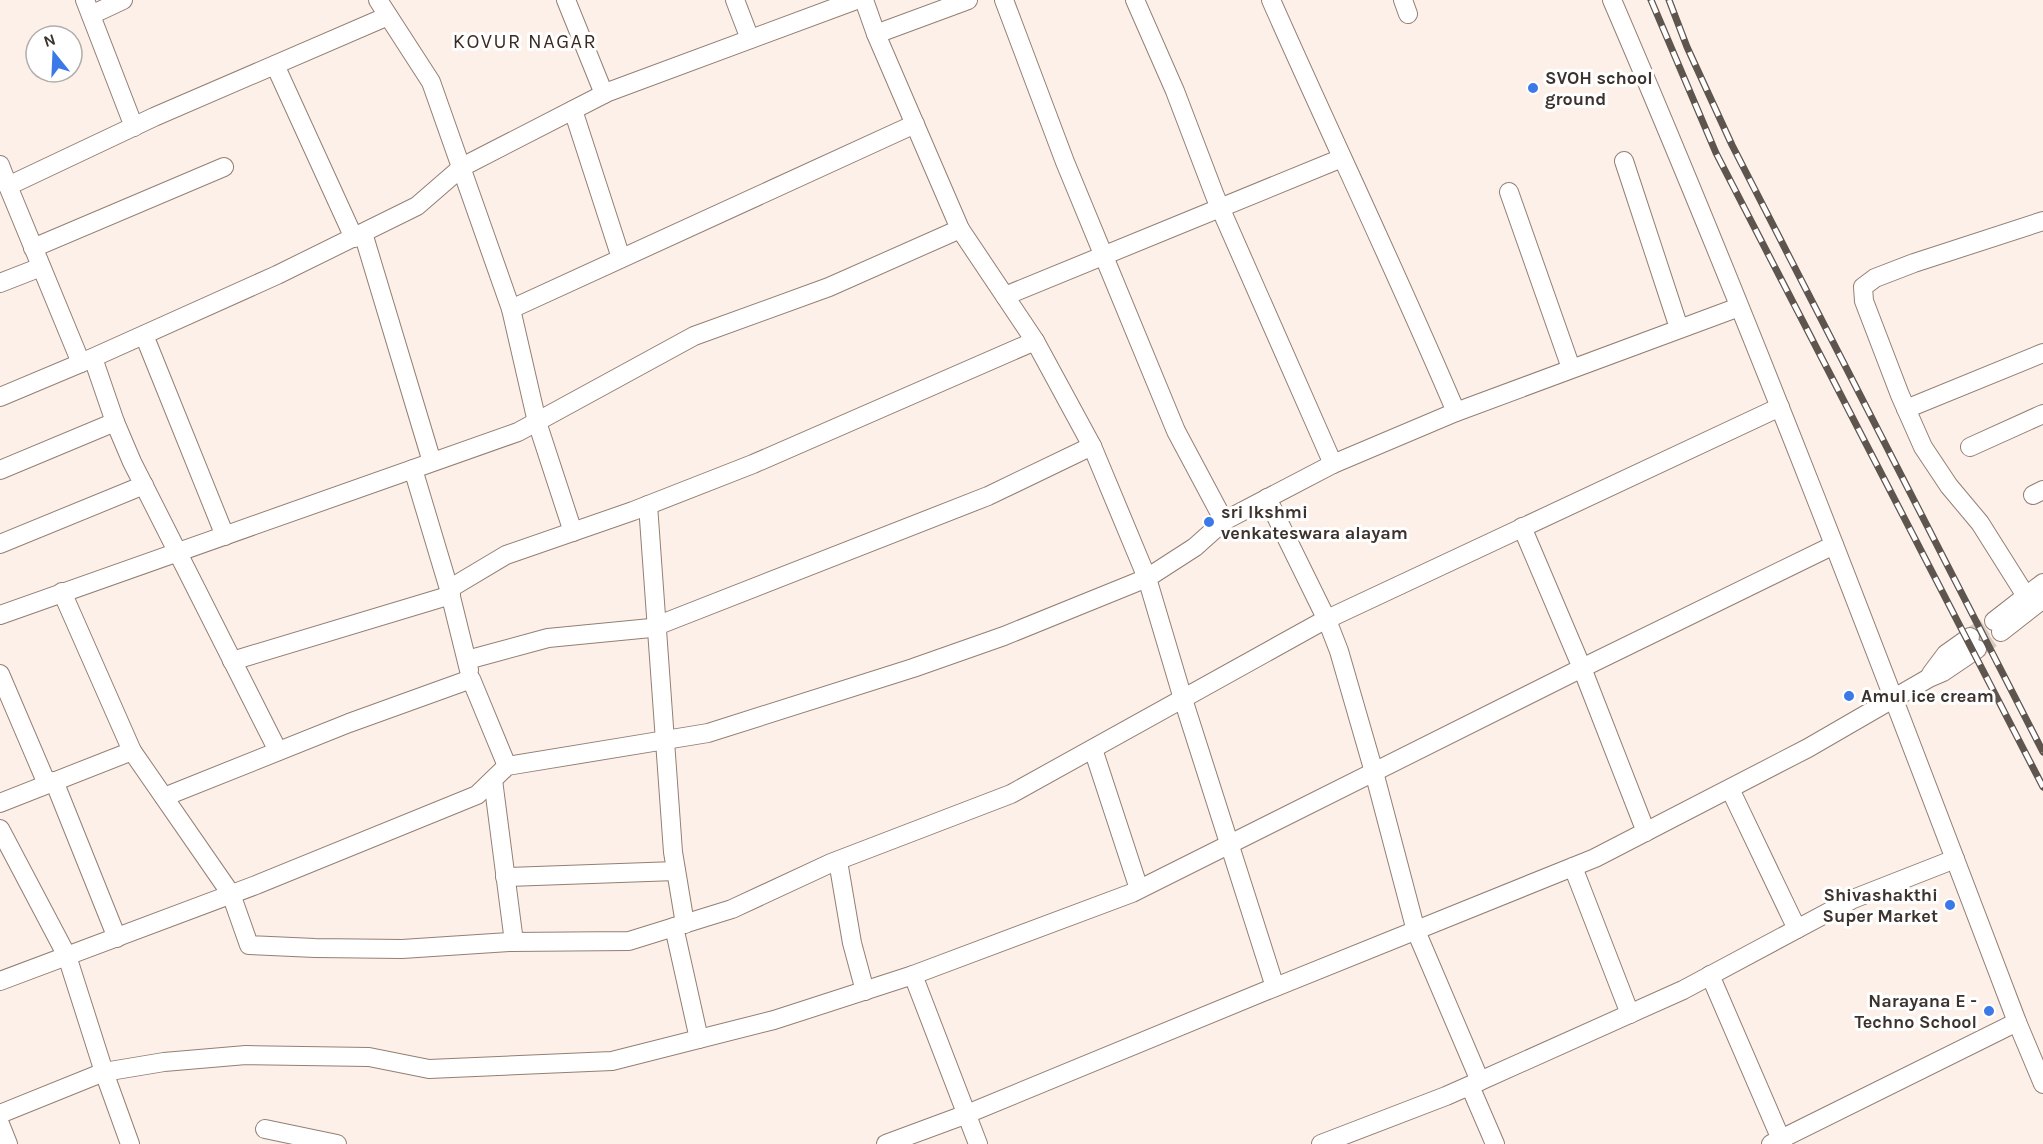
<svg xmlns="http://www.w3.org/2000/svg" width="2043" height="1144" viewBox="0 0 2043 1144" font-family="Karla,sans-serif">
	<style>
		.lines { fill: none; stroke-linecap: round; stroke-linejoin: round }
		.minor-tunnel { stroke: #d6cac3; stroke-width: 18; stroke-dasharray: 18 9; stroke-linecap: butt }
		.minor-casing { stroke: #937f74; stroke-width: 20 }
		.minor { stroke: #fff; stroke-width: 18 }
		.rail-casing { stroke: #5e554f; stroke-width: 7 }
		.rail { stroke: #fff; stroke-width: 4.5; stroke-dasharray: 14; stroke-linecap: butt }
		.poi-dot { fill: #3b79e8; stroke: #fff; stroke-width: 2 }
		.labels { text-anchor: middle; dominant-baseline: central; stroke-width: 6; stroke-linejoin: round; paint-order: stroke }
		.poi-label { font-size: 18px; font-weight: bold; fill: #3c332e; stroke: #fff; text-anchor: start }
		.neighbourhood-label { font-size: 20px; letter-spacing: 1.5px; fill: #3c2b22; stroke: #fff }
	</style>
	<rect width="100%" height="100%" fill="#fdf0e8"/>
	<g class="lines">
		<g class="minor-tunnel">
			<path d="M1970 637 1994 621"/>
			<path d="M1977 649 2001 632"/>
		</g>
		<defs>
			<g id="minor">
				<path d="M85 0 134 127"/>
				<path d="M378 0 431 82 511 309 915 124"/>
				<path d="M566 0 604 94"/>
				<path d="M735 0 750 39"/>
				<path d="M864 0 876 34 960 229 1035 341 1092 446 1147 578 1183 699 1275 987"/>
				<path d="M1004 0 1065 162 1176 431 1224 521"/>
				<path d="M1135 0 1175 91 1215 196 1333 464"/>
				<path d="M1271 0C1332 138 1397 273 1456 412"/>
				<path d="M1403 0 1408 14"/>
				<path d="M1612 0C1757 337 1887 680 2017 1022L2043 1084"/>
				<path d="M91 15 123 0"/>
				<path d="M876 34 968 0"/>
				<path d="M275 65 354 238"/>
				<path d="M573 110 621 258"/>
				<path d="M1624 161 1679 328"/>
				<path d="M0 165 8 186 154 117 388 16"/>
				<path d="M8 186 81 363"/>
				<path d="M1509 192 1571 368"/>
				<path d="M363 233 432 462"/>
				<path d="M33 248 224 167"/>
				<path d="M0 283 41 267"/>
				<path d="M1005 296C1117 249 1230 205 1342 158"/>
				<path d="M511 309 537 422 573 532"/>
				<path d="M144 335 225 536"/>
				<path d="M93 358 115 422 132 462 278 751"/>
				<path d="M0 397 81 363 277 275 417 206 462 167 608 92 856 0"/>
				<path d="M1906 409 2043 353"/>
				<path d="M1970 447 2043 414"/>
				<path d="M413 469 449 589 469 670"/>
				<path d="M0 470 115 422"/>
				<path d="M2033 495 2043 490"/>
				<path d="M1267 498 1327 620 1339 651 1374 772 1416 931 1480 1081"/>
				<path d="M648 505 673 852 685 924"/>
				<path d="M1522 527 1582 668 1646 832"/>
				<path d="M0 544 144 485"/>
				<path d="M449 589 506 555 633 511 753 464 1035 341"/>
				<path d="M62 592 132 751"/>
				<path d="M2026 596 1980 523 1949 486 1923 447 1900 395 1864 301 1863 287 1875 278 1914 263 2043 221"/>
				<path d="M0 615 518 432 694 336 829 287 960 229"/>
				<path d="M1994 621 2043 583"/>
				<path d="M2001 632 2043 599"/>
				<path d="M467 660 548 638 651 628 988 496 1092 446"/>
				<path d="M232 661 451 595"/>
				<path d="M0 674 47 784"/>
				<path d="M1931 674 1946 654 1970 637"/>
				<path d="M1093 749 1139 889"/>
				<path d="M493 780 514 942"/>
				<path d="M54 781 117 938"/>
				<path d="M1730 789 1797 929"/>
				<path d="M164 797 349 723 471 679 507 766"/>
				<path d="M0 803 132 751 231 894 249 945 315 948 402 949 509 942 629 941 732 909 831 863 1011 794 1321 622 1780 407"/>
				<path d="M0 829 67 956 104 1072 130 1144"/>
				<path d="M838 861 852 943 865 991"/>
				<path d="M1573 867 1630 1014"/>
				<path d="M505 877 676 871"/>
				<path d="M674 927 699 1039"/>
				<path d="M913 975 978 1144"/>
				<path d="M1710 975 1783 1144"/>
				<path d="M0 981 256 885 477 795 507 766 708 733 913 668 1004 636 1147 578 1195 547 1224 521 1333 464 1456 412 1739 307"/>
				<path d="M1470 1086 1495 1144"/>
				<path d="M0 1114 104 1072 164 1062 246 1055 369 1057 429 1069 612 1061 774 1020 913 975 1132 893 1582 668 1834 545"/>
				<path d="M0 1124 8 1144"/>
				<path d="M265 1129 337 1144"/>
				<path d="M886 1144 967 1114 1263 992 1595 858 1808 748 1929 678 1943 672 1977 649"/>
				<path d="M1321 1144 1446 1096 1480 1081 1683 990 1853 899 1955 859"/>
				<path d="M1771 1144 2017 1022"/>
			</g>
		</defs>
		<use href="#minor" class="minor-casing"/>
		<use href="#minor" class="minor"/>
		<defs>
			<g id="rail">
				<path d="M1651 0 1716 153 2043 787"/>
				<path d="M1669 0 1687 47 1732 145 2043 752"/>
			</g>
		</defs>
		<use href="#rail" class="rail-casing"/>
		<use href="#rail" class="rail"/>
	</g>
	<g class="poi-dot">
		<circle cx="1533" cy="88" r="6"/>
		<circle cx="1209" cy="522" r="6"/>
		<circle cx="1849" cy="696" r="6"/>
		<circle cx="1950" cy="905" r="6"/>
		<circle cx="1989" cy="1011" r="6"/>
	</g>
	<g class="labels">
		<g class="poi-label">
			<text x="1545" y="78">SVOH school<tspan x="1545" dy="21">ground</tspan></text>
			<text x="1221" y="512">sri lkshmi<tspan x="1221" dy="21">venkateswara alayam</tspan></text>
			<text x="1861" y="696">Amul ice cream</text>
			<text x="1938" y="895" text-anchor="end">Shivashakthi<tspan x="1938" dy="21">Super Market</tspan></text>
			<text x="1977" y="1001" text-anchor="end">Narayana E -<tspan x="1977" dy="21">Techno School</tspan></text>
		</g>
		<g class="neighbourhood-label">
			<text x="525" y="41">KOVUR NAGAR</text>
		</g>
	</g>
	<g transform="translate(54 54) rotate(342)"><circle r="28" fill="#ffffff" stroke="#b1adab" stroke-width="1.5"/>
	<path d="M0-4.5L10 22L0 15L-10 22Z" fill="#3b79e8"/>
	<text y="-9" font-size="16" font-weight="bold" text-anchor="middle" fill="#3c332e">N</text>
	</g>
</svg>
